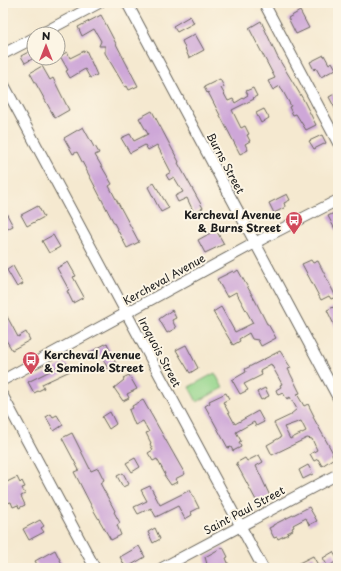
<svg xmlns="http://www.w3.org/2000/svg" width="341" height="571" viewBox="0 0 341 571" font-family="'Playpen Sans',sans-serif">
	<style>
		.green { fill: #96d68d; stroke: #597954 }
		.building { fill: #cea7d8; fill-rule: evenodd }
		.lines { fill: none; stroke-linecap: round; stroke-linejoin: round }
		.minor-casing { stroke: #68645b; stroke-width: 12 }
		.minor { stroke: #fff; stroke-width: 10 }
		.labels { text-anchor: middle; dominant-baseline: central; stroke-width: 4; stroke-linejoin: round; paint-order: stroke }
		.street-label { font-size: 11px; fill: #1c1c1c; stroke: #fcf5e5 }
		.poi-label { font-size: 11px; font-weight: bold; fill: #1c1c1c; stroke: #fcf5e5; text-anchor: end }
	</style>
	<rect width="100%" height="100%" fill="#fcf5e5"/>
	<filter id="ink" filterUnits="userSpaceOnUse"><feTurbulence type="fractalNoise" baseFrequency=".025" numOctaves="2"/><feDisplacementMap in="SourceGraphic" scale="8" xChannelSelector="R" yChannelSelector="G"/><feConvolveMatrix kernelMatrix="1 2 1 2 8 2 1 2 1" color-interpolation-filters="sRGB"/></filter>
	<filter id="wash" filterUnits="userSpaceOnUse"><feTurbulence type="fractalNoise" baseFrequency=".012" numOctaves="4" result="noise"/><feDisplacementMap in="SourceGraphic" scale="16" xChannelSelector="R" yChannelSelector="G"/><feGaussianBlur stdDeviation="0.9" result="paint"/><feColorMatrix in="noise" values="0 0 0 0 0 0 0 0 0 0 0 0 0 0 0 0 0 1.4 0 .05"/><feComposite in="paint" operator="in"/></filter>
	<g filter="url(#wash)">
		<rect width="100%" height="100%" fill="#f5e9d0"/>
		<path class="green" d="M215 373 223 388 197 402 189 387Z"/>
		<g id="blocks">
			<g class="building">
				<path d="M300 11 309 28 296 34 288 18Z"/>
				<path d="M101 15 138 86 129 90 127 86 125 87 105 53V46H99L101 41 94 29 82 36 78 27Z"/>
				<path d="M190 16 194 23 177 32 173 26Z"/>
				<path d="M261 21 277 56 303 99 316 125 306 130 296 114 293 115 289 107 291 106 280 86 273 90 268 81 275 78 249 28Z"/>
				<path d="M195 34 204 50 189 58 182 41Z"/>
				<path d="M34 49V58L25 63 21 56Z"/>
				<path d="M86 50 97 75 90 78 85 69 70 78 66 71 68 70 60 56 67 52 70 58Z"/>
				<path d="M324 55 329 64 332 62 336 69 321 77 316 68 314 70 310 62Z"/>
				<path d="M42 66 50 80 53 78 69 110 55 118 30 73Z"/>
				<path d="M220 79 224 87 221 88 228 101 233 99 235 103 248 95 246 91 253 88 257 96 253 98 254 99 232 110 241 128 245 126 249 134 247 135 250 141 245 144 248 150 240 154 208 92 207 93 204 87Z"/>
				<path d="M338 92V114L329 97Z"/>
				<path d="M264 109 269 118 261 123 256 113Z"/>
				<path d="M152 111 179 162 178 163 203 208 194 213 187 198 178 202 175 196 183 192 174 177 169 180 166 175 171 172 157 145 148 150 145 145 130 153 121 138 130 134 134 141 148 134 139 118Z"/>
				<path d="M83 127 94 147 95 146 99 153 95 155 112 184 109 186 139 242 127 248 77 152 73 154 64 138Z"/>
				<path d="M322 135 326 143 314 149 309 141Z"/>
				<path d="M154 183 169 208 161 212 148 187Z"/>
				<path d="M287 194 290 200 284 203 285 206 284 208 274 213 269 203Z"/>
				<path d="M38 206 44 217 27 226 21 215Z"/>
				<path d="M3 207 13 226 3 231Z"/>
				<path d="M338 211V235L328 216Z"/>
				<path d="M216 230 224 244 205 253 198 240Z"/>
				<path d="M53 235 60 247 49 253 42 241Z"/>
				<path d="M311 260 313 263 318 261 336 297 331 299 329 296 321 300 302 264Z"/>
				<path d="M68 262 76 276 73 277 84 297 73 303 67 291 69 290 57 268Z"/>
				<path d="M13 266 23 284 17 287 7 270Z"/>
				<path d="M238 270 256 302 267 324H268L276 338 263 345 261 346 258 340 252 339 249 333 239 339 240 341 233 345 213 312 221 307 235 332 253 323 236 292 227 297 217 279 233 271 234 273Z"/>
				<path d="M338 305V333L327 310Z"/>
				<path d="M3 309 18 337 26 332 30 340 12 350 3 335Z"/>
				<path d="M172 310 176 318 172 320 176 328 167 333 159 319Z"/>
				<path d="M107 343 117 367 109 371 101 355 91 361 87 354Z"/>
				<path d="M186 345 198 368 190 373 176 350Z"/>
				<path d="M280 351 291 368 288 369 300 393 297 394 304 406 308 404 314 416 313 417 333 453 332 454 334 458 322 466 318 459 314 461 310 454 317 450 312 439 307 438 272 455 267 445 281 437 274 423 291 415V414L297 409 290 397 287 399 283 393 278 395 276 390 281 387 280 385 282 384 271 364 260 370 262 375 244 384 248 390 240 394 232 380 246 372 245 369ZM301 421 306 431 290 439 284 427Z"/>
				<path d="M66 363 70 371 42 384 44 388 34 393 28 382Z"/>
				<path d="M129 375 137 389 127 394 129 398 123 401 114 388 124 380 123 378Z"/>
				<path d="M265 388 269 396 261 400 257 392Z"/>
				<path d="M226 393 229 399 223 402 235 424 258 411 264 422 256 426 254 422 236 432 241 441 239 442 241 447 233 451 231 447 228 448 205 406 210 403 209 401Z"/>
				<path d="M143 400 185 474 175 479 177 482 171 485 164 475 165 474 157 459 153 461 148 453 153 450 150 444 151 443 146 433 149 432 143 421 135 425 129 410 133 408 132 406Z"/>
				<path d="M110 412 116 424 109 429 102 417Z"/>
				<path d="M51 414 53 417 57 415 63 425 54 431 46 417Z"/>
				<path d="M72 433 91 471 98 468 104 480 100 483 115 511 114 512 120 523 117 525 121 535 111 540 94 511 74 472 79 470 62 438Z"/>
				<path d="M259 455 263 462 256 466 270 496 257 502 236 463 245 458 247 461Z"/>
				<path d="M135 458 140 467 132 472 126 463Z"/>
				<path d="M308 465 313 474 303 479 299 470Z"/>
				<path d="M3 473 7 482 17 477 20 483 22 481 25 487 22 488 25 494 21 496 25 505 19 508 18 505 13 507 11 502 7 503 3 495Z"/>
				<path d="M123 473 129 484 123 487 117 476Z"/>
				<path d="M150 486 160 505 190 490 199 508 191 512 192 515 185 519 178 506 156 517 151 508 138 514 134 507 147 501 141 490Z"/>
				<path d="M309 507 317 521 309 525 306 518 293 525 294 527 292 528 293 530 287 533 288 534 278 539 277 537 274 538 269 528 273 526V525Z"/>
				<path d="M40 520 44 526 41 528 44 532 29 540 23 529Z"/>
				<path d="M155 528 160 539 153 543 148 532Z"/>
				<path d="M139 546 145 557 126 568 120 557Z"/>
				<path d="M223 547 228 557 226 558 230 568H208L205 557Z"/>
				<path d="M55 550 64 568H39L35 561Z"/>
				<path d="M333 552 338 560 328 567 323 558Z"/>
				<path d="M313 556 318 565 312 568H289Z"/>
			</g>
		</g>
	</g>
	<g filter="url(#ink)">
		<use href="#blocks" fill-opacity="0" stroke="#68645b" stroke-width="1"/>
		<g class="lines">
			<defs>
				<g id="minor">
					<path d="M127 3 338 398"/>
					<path d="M264 3 338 143"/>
					<path d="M41 34 99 3"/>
					<path d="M3 54 34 38"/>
					<path d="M3 83 263 568"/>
					<path d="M3 380 266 237 338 200"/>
					<path d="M3 396 95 568"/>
					<path d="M162 568 338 474"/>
				</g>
			</defs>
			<use href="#minor" class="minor-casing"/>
			<use href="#minor" class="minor"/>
		</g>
	</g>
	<defs>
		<symbol id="bus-pin" viewBox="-11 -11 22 30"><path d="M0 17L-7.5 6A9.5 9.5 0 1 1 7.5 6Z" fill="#d1495b" stroke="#fcf5e5"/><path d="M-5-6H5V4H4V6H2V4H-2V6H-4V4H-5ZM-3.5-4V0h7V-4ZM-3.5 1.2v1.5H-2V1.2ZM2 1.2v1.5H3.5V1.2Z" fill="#fff"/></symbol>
	</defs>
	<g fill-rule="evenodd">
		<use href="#bus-pin" x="284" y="210" width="20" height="27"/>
		<use href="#bus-pin" x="21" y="350" width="20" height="27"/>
	</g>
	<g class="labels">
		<g class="street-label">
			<text transform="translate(226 163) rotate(62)">Burns Street</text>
			<text transform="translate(164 279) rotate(-29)">Kercheval Avenue</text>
			<text transform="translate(160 352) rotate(62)">Iroquois Street</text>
			<text transform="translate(244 510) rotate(-28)">Saint Paul Street</text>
		</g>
		<g class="poi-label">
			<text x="281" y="214">Kercheval Avenue<tspan x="281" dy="13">&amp; Burns Street</tspan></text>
			<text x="44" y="354" text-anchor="start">Kercheval Avenue<tspan x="44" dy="13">&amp; Seminole Street</tspan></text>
		</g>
	</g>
	<rect width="341" height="571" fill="none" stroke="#fcf5e5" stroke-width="16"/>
	<g transform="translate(46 46)"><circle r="19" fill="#fcf5e5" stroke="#a29e95"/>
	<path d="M0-3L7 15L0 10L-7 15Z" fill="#d1495b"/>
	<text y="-6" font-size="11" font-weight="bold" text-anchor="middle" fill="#1c1c1c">N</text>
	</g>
</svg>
